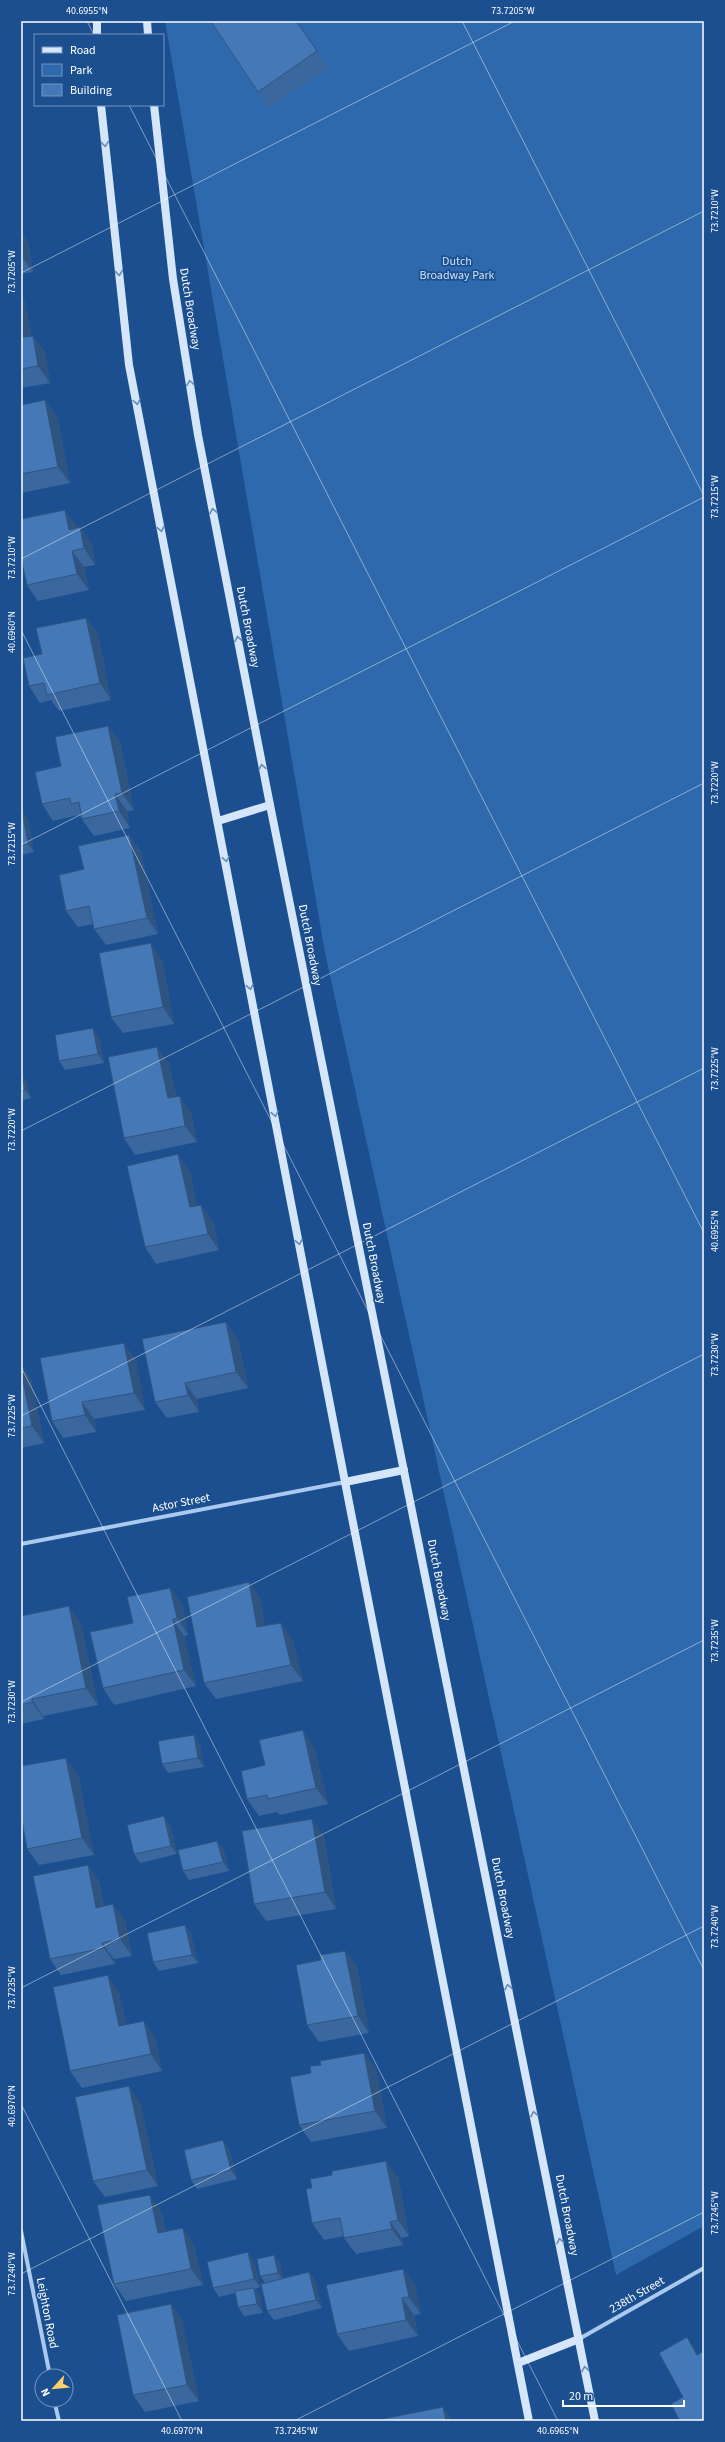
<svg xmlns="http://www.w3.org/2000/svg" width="725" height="2442" viewBox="0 0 725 2442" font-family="'Source Sans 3',sans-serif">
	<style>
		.green { fill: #2e69ad }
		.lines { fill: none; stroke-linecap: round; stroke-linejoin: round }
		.minor { stroke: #a9c9ee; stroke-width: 4 }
		.secondary { stroke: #d6e6fa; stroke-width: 8 }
		.wall { fill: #3a679d }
		.shaded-wall { fill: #305480 }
		.building { fill: #4478b7; stroke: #305480 }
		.oneway { stroke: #668bba }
		.ticks { fill: none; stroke: #fff; stroke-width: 1; stroke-opacity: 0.45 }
		.labels { text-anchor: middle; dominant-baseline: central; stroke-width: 3.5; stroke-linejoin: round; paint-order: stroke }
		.park-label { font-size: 12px; fill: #cfe3fa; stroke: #1b4f8f }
		.street-label { font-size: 12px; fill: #fff; stroke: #1b4f8f }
		.neatline { fill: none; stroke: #fff; stroke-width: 1.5 }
		.ticks-label { font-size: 10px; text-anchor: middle; fill: #fff }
	</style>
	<rect width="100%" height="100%" fill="#1b4f8f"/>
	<path class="green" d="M165 21H704V2226L616 2275 325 953Z"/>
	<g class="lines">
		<g class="minor">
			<path d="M21 1544 345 1482"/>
			<path d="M21 2231 50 2376"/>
			<path d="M579 2339 704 2268"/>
			<path d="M54 2400 59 2421"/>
		</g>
		<g class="secondary">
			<path d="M97 21V35"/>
			<path d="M147 21 148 35"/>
			<path d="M101 105 129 365 345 1482 529 2421"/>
			<path d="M154 105 173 279 198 435 270 805 595 2421"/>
			<path d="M218 821 270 805"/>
			<path d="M345 1482 404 1470"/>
			<path d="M518 2363 579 2339"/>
		</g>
	</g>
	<g class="wall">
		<path d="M296 21 328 68 269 108 258 92Z"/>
		<path d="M21 232 28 242 33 272 21 274Z"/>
		<path d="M21 296 25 302 31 336 45 352 50 383 21 388Z"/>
		<path d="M21 405 57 416 70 483 21 493Z"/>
		<path d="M77 526V528L80 527 92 544 95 565 84 567 89 590 38 601 27 585Z"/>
		<path d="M86 618 98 634 111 700 59 711 51 700 40 703 29 686 42 654Z"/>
		<path d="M108 726 120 742 134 810 127 811 130 828 94 836 79 815 53 821 42 804 61 766Z"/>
		<path d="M21 810 28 819 34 852 21 855Z"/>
		<path d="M129 835 141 852 158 934 106 945 94 929 93 924 78 927 66 911 84 869Z"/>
		<path d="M162 960 174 1024 123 1033 111 1017Z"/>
		<path d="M99 1037 104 1063 65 1070 59 1061Z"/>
		<path d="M169 1063 176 1097 191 1112 197 1142 135 1155 124 1138Z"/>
		<path d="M21 1074 27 1083 31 1098 21 1101Z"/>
		<path d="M190 1171 197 1206 213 1221 219 1250 156 1264 145 1247Z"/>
		<path d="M226 1322 238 1339 248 1388 197 1399 199 1412 167 1418 155 1402Z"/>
		<path d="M136 1360 145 1410 94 1419 96 1432 63 1438 52 1421Z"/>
		<path d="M21 1365 31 1379 44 1443 21 1448Z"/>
		<path d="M249 1582 260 1598 265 1626 293 1640 303 1681 216 1699 204 1683Z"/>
		<path d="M182 1604 188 1635 184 1636 196 1686 114 1705 103 1688Z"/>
		<path d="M21 1616 81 1623 98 1705 43 1716 44 1719 21 1724Z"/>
		<path d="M200 1744 204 1767 168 1773 162 1764Z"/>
		<path d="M314 1747 328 1804 280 1815 277 1812 259 1816 247 1799 265 1765Z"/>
		<path d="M78 1774 94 1855 39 1865 27 1849Z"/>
		<path d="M170 1825 177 1854 140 1863 134 1854Z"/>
		<path d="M324 1836 336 1909 266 1921 254 1904Z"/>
		<path d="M217 1841 224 1850 229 1871 189 1880 183 1871Z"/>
		<path d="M88 1865 99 1882 104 1906 125 1920 132 1956 114 1959 115 1964 61 1975 50 1959Z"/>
		<path d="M185 1925 191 1934 198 1963 159 1971 153 1962Z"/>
		<path d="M345 1951 357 1967 369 2033 319 2042 307 2025 321 1960Z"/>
		<path d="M119 1992 126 2024 155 2037 162 2071 82 2088 70 2071Z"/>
		<path d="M364 2053 376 2069 387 2128 311 2142 299 2125 321 2065Z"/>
		<path d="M140 2102 158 2186 105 2197 93 2181Z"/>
		<path d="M229 2149 237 2179 197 2189 191 2180Z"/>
		<path d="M398 2177 409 2236 402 2238 403 2245 356 2254 344 2238V2236L324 2240 312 2223Z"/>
		<path d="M161 2211 166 2232 194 2245 203 2285 126 2301 114 2284Z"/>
		<path d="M274 2255 280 2264 283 2278 309 2272 315 2281 322 2308 274 2320 267 2311 265 2283 260 2276Z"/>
		<path d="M254 2261 260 2287 255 2289 260 2296 263 2313 244 2316 238 2307 235 2293 219 2297 213 2288Z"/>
		<path d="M403 2269 415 2285 421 2314 414 2315 418 2336 349 2351 337 2334Z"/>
		<path d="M182 2320 199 2401 145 2412 133 2395Z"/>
	</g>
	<g class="shaded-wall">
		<path d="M21 232 28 242 33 272 21 256Z"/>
		<path d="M21 296 25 302 35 354 23 337 21 326Z"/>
		<path d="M33 336 45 352 50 383 38 366Z"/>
		<path d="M45 400 57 416 70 483 58 467Z"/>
		<path d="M65 510 77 526 81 547 69 530Z"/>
		<path d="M80 527 92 544 95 565 84 548Z"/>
		<path d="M72 551 84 567 89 590 77 574Z"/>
		<path d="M86 618 98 634 111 700 100 683Z"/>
		<path d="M108 726 120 742 134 810 122 793Z"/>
		<path d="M115 794 127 811 130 828 119 811Z"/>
		<path d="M22 810 28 819 34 852 28 844Z"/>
		<path d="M129 835 141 852 158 934 147 918Z"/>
		<path d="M151 943 162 960 174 1024 163 1007Z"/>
		<path d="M93 1028 99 1037 104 1063 98 1054Z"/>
		<path d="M157 1047 169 1063 179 1114 168 1098Z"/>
		<path d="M21 1074 27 1083 31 1098 25 1090Z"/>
		<path d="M180 1096 191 1112 197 1142 185 1126Z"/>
		<path d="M178 1154 190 1171 201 1224 190 1207Z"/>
		<path d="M201 1205 213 1221 219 1250 208 1234Z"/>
		<path d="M226 1322 238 1339 248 1388 236 1372Z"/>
		<path d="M124 1343 136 1360 145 1410 134 1393Z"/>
		<path d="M21 1365 31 1379 44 1443 32 1426 21 1371Z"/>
		<path d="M185 1383 197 1399 199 1412 188 1395Z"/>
		<path d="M82 1402 94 1419 96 1432 85 1415Z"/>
		<path d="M249 1582 260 1598 268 1643 257 1627Z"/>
		<path d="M170 1588 182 1604 188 1635 177 1618Z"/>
		<path d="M69 1606 81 1623 98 1705 86 1688Z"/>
		<path d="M173 1619 184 1636 196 1686 184 1670Z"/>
		<path d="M281 1623 293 1640 303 1681 291 1665Z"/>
		<path d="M32 1699 43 1716 44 1719 32 1702Z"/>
		<path d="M303 1730 314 1747 328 1804 316 1788Z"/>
		<path d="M194 1735 200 1744 204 1767 198 1758Z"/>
		<path d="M66 1758 78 1774 94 1855 82 1838Z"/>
		<path d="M164 1816 170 1825 177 1854 171 1846Z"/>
		<path d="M312 1819 324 1836 336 1909 325 1892Z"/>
		<path d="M217 1841 224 1850 229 1871 223 1862Z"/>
		<path d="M88 1865 99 1882 107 1924 96 1908Z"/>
		<path d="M113 1904 125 1920 132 1956 120 1939Z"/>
		<path d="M185 1925 191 1934 198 1963 192 1955Z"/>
		<path d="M102 1943 114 1959 115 1964 104 1948Z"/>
		<path d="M345 1951 357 1967 369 2033 358 2016Z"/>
		<path d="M108 1975 119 1992 130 2042 119 2026Z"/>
		<path d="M144 2021 155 2037 162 2071 151 2054Z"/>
		<path d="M364 2053 376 2069 387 2128 375 2111Z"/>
		<path d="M129 2086 140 2102 158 2186 147 2170Z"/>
		<path d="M223 2140 229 2149 237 2179 231 2170Z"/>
		<path d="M386 2161 398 2177 409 2236 398 2220Z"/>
		<path d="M150 2195 161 2211 170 2250 158 2233Z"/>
		<path d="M390 2222 402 2238 403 2245 392 2229Z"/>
		<path d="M183 2228 194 2245 203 2285 191 2269Z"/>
		<path d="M248 2252 254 2261 260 2287 254 2279Z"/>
		<path d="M274 2255 280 2264 284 2281 278 2273Z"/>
		<path d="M403 2269 415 2285 421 2314 409 2297Z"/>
		<path d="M309 2272 315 2281 322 2308 316 2300Z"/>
		<path d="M254 2288 260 2296 263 2313 257 2304Z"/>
		<path d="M402 2298 414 2315 418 2336 406 2320Z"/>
		<path d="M171 2304 182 2320 199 2401 187 2385Z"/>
		<path d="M687 2337 698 2354 704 2364 697 2355Z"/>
		<path d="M443 2407 453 2421H446Z"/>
	</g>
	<g class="building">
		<path d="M215 21H296L317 51 258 92 212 23Z"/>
		<path d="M21 326 23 337 33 336 38 366 21 369Z"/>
		<path d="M45 400 58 467 21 474V405Z"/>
		<path d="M65 510 69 530 80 527 84 548 72 551 77 574 27 585 21 558V519Z"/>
		<path d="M86 618 100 683 47 695 44 683 29 686 23 658 42 654 36 628Z"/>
		<path d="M108 726 122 793 115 794 119 811 82 819 79 802 71 804 70 798 42 804 35 772 61 766 55 737Z"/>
		<path d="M21 810H22L28 844 21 845Z"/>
		<path d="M129 835 147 918 94 929 89 906 66 911 59 875 84 869 78 846Z"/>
		<path d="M151 943 163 1007 111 1017 99 953Z"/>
		<path d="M93 1028 98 1054 59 1061 55 1035Z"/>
		<path d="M157 1047 168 1098 180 1096 185 1126 124 1138 108 1057Z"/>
		<path d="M21 1074 25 1090 21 1091Z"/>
		<path d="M178 1154 190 1207 201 1205 208 1234 145 1247 127 1166Z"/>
		<path d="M226 1322 236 1372 185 1383 188 1395 155 1402 142 1339Z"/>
		<path d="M124 1343 134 1393 82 1402 85 1415 52 1421 40 1358Z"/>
		<path d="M21 1371 32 1426 21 1428Z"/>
		<path d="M249 1582 257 1627 281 1623 291 1665 204 1683 187 1597Z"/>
		<path d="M170 1588 177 1618 173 1619 184 1670 103 1688 90 1632 133 1623 127 1597Z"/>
		<path d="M69 1606 86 1688 32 1699V1702L21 1705V1616Z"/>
		<path d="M303 1730 316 1788 268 1799 267 1795 247 1799 241 1771 265 1765 259 1740Z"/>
		<path d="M194 1735 198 1758 162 1764 158 1741Z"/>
		<path d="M66 1758 82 1838 27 1849 21 1815V1766Z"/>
		<path d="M164 1816 171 1846 134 1854 127 1825Z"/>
		<path d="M312 1819 325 1892 254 1904 242 1831Z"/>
		<path d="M217 1841 223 1862 183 1871 178 1850Z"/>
		<path d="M88 1865 96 1908 113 1904 120 1939 102 1943 104 1948 50 1959 33 1876Z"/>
		<path d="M185 1925 192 1955 153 1962 147 1933Z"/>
		<path d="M345 1951 358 2016 307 2025 296 1965 321 1960 320 1955Z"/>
		<path d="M108 1975 119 2026 144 2021 151 2054 70 2071 53 1987Z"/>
		<path d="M364 2053 375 2111 299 2125 290 2077 311 2073 310 2066 321 2065 320 2061Z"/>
		<path d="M129 2086 147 2170 93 2181 75 2097Z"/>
		<path d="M223 2140 231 2170 191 2180 184 2150Z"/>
		<path d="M386 2161 398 2220 390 2222 392 2229 344 2238 340 2218 312 2223 306 2189 312 2188 310 2179 332 2175V2171Z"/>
		<path d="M150 2195 158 2233 183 2228 191 2269 114 2284 97 2205Z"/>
		<path d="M248 2252 254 2279 213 2288 207 2262Z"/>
		<path d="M274 2255 278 2273 260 2276 257 2259Z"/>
		<path d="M403 2269 409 2297 402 2298 406 2320 337 2334 326 2285Z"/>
		<path d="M309 2272 316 2300 267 2311 261 2284Z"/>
		<path d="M254 2288 257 2304 238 2307 235 2291Z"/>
		<path d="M171 2304 187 2385 133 2395 117 2315Z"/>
		<path d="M687 2337 697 2355 704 2351V2421H680L671 2404 683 2397 659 2353Z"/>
		<path d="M443 2407 446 2421H373Z"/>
	</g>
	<defs><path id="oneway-chevron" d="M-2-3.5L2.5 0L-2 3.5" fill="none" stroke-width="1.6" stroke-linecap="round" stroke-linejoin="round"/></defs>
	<g class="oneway">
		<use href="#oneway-chevron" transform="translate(105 144) rotate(84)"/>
		<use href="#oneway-chevron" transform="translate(119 273) rotate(84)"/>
		<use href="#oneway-chevron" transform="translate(190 383) rotate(-99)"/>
		<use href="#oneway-chevron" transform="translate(137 402) rotate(79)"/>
		<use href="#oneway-chevron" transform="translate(213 511) rotate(-101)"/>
		<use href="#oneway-chevron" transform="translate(161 529) rotate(79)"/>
		<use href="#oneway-chevron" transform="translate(238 639) rotate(-101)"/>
		<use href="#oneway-chevron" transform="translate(262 767) rotate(-101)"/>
		<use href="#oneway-chevron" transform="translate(226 859) rotate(79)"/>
		<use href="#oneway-chevron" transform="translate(250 987) rotate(79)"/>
		<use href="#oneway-chevron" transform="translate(275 1114) rotate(79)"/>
		<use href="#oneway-chevron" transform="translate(299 1242) rotate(79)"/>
		<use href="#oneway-chevron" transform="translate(508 1987) rotate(-101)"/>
		<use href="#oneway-chevron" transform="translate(534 2114) rotate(-101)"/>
		<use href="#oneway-chevron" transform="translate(560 2241) rotate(-101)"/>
		<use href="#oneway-chevron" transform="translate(585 2369) rotate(-100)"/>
	</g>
	<path class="ticks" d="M87 21 94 35M462 21 704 496M129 105 704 1233M21 273 515 21M21 559 704 211M21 630 704 1970M21 845 704 497M21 1131 704 783M21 1367 558 2421M21 1416 704 1068M21 1702 704 1354M21 1988 704 1640M21 2104 182 2421M21 2274 704 1926M294 2421 704 2212"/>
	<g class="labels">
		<g class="park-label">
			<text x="457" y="261">Dutch<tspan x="457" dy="14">Broadway Park</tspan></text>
		</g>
		<g class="street-label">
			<text transform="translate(190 309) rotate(81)">Dutch Broadway</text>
			<text transform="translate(248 627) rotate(79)">Dutch Broadway</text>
			<text transform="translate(310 945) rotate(79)">Dutch Broadway</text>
			<text transform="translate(374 1263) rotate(79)">Dutch Broadway</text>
			<text transform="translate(181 1503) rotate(-11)">Astor Street</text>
			<text transform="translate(439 1580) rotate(79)">Dutch Broadway</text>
			<text transform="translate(503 1898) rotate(79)">Dutch Broadway</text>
			<text transform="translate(567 2215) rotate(79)">Dutch Broadway</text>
			<text transform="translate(637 2295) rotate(-30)">238th Street</text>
			<text transform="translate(47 2313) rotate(79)">Leighton Road</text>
		</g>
	</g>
	<rect width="725" height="2442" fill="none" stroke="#1b4f8f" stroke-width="44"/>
	<rect x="34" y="34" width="130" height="72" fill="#1b4f8f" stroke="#7695bc"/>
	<rect x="42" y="47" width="20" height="6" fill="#d6e6fa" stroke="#7695bc"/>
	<text x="70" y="54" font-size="12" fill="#ffffff">Road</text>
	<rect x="42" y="64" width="20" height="12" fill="#2e69ad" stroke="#7695bc"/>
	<text x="70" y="74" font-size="12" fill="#ffffff">Park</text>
	<rect x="42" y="84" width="20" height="12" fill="#4478b7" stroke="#7695bc"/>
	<text x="70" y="94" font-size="12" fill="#ffffff">Building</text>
	<g transform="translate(54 2388) rotate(243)"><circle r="19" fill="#1b4f8f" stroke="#7695bc"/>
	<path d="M0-3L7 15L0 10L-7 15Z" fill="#ffd166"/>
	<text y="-6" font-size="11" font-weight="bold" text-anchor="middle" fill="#ffffff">N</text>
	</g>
	<path d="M563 2400v6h121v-6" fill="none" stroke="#ffffff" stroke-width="2"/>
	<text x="569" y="2400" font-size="12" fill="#ffffff" stroke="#1b4f8f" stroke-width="3" paint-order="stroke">20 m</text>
	<rect x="22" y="22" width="681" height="2398" class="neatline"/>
	<g class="ticks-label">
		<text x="87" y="14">40.6955°N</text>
		<text x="513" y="14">73.7205°W</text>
		<text transform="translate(714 211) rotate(-90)" y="4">73.7210°W</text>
		<text transform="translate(11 272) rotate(-90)" y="4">73.7205°W</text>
		<text transform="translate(714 497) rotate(-90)" y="4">73.7215°W</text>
		<text transform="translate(11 558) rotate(-90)" y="4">73.7210°W</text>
		<text transform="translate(11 632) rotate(-90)" y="4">40.6960°N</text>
		<text transform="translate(714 783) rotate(-90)" y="4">73.7220°W</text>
		<text transform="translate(11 844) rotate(-90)" y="4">73.7215°W</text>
		<text transform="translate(714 1069) rotate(-90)" y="4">73.7225°W</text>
		<text transform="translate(11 1130) rotate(-90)" y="4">73.7220°W</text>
		<text transform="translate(714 1231) rotate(-90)" y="4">40.6955°N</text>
		<text transform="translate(714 1355) rotate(-90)" y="4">73.7230°W</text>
		<text transform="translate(11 1416) rotate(-90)" y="4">73.7225°W</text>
		<text transform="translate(714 1641) rotate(-90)" y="4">73.7235°W</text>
		<text transform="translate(11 1702) rotate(-90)" y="4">73.7230°W</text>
		<text transform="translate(714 1927) rotate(-90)" y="4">73.7240°W</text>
		<text transform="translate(11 1988) rotate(-90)" y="4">73.7235°W</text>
		<text transform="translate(11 2106) rotate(-90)" y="4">40.6970°N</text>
		<text transform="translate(714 2213) rotate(-90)" y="4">73.7245°W</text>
		<text transform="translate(11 2274) rotate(-90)" y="4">73.7240°W</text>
		<text x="182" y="2434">40.6970°N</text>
		<text x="296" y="2434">73.7245°W</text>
		<text x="558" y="2434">40.6965°N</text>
	</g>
</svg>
